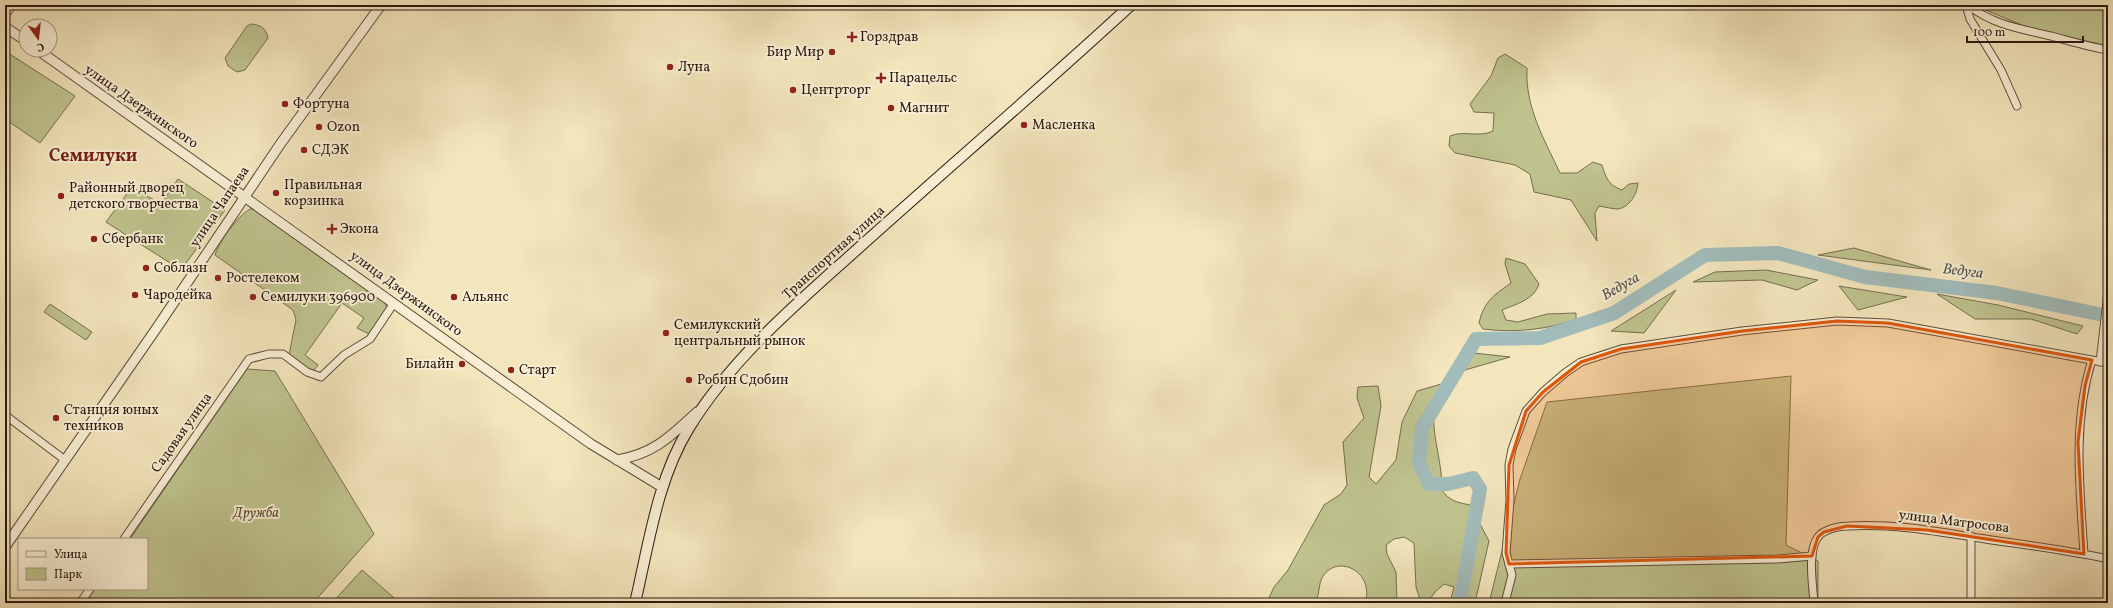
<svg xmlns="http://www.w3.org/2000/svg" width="2113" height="608" viewBox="0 0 2113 608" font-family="Vollkorn,serif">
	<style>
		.green { fill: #bfc38e; stroke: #756e4f }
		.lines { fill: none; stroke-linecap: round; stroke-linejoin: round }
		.river { stroke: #a1bcbb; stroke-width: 14 }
		.minor-casing { stroke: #5d4c3b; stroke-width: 9 }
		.tertiary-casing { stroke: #5d4c3b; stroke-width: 11 }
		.secondary-casing { stroke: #2b1910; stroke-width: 12 }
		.minor { stroke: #f7eed3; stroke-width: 7 }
		.tertiary { stroke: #f7eed3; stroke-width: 9 }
		.secondary { stroke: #f7eed3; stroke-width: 10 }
		.marked { fill: #df560c; fill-opacity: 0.2; stroke: #df560c; stroke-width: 3; stroke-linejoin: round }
		.poi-dot { fill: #8f2418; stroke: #f7eed3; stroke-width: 1.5 }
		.labels { text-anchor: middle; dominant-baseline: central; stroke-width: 4; stroke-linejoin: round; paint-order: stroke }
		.poi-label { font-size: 14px; fill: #2b1910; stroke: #f7eed3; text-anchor: start }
		.street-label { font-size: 14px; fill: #2b1910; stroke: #f7eed3 }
		.park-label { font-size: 14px; font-style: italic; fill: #574c36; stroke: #f7eed3 }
		.water-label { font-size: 15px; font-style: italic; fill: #54524c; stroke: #f7eed3 }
		.district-label { font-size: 18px; font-weight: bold; fill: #7a1f14; stroke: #f7eed3 }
	</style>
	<rect width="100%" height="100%" fill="#f3e5bc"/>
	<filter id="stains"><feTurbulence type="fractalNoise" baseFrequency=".005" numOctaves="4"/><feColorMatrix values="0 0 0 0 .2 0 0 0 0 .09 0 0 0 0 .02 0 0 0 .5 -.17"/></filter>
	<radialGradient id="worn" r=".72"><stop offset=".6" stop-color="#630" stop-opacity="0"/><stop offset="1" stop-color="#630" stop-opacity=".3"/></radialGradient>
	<g class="green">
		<path d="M1980 5H2108V46L2029 28 1988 11Z"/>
		<path d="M251 24C261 25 266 28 268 38L245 70 237 72 228 66 225 58 247 26Z"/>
		<path d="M5 51 75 96 40 143 5 119Z"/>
		<path d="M1505 54 1527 68C1525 107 1544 139 1560 173H1577L1593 162 1602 165C1606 178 1608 185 1622 190L1629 184 1638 183C1637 194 1630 207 1618 209 1613 209 1605 207 1599 206L1595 213 1597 241 1571 200 1534 192 1530 174 1515 165 1455 153 1449 146 1450 136C1464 130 1479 138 1493 131L1494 113 1474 112 1470 104 1491 76 1498 58Z"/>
		<path d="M178 179 225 210 181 270 106 222 132 187 161 204Z"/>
		<path d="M250 209 257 210 385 302 387 309 371 335 357 328 364 318 342 303 305 355 318 365 314 370 308 372 289 355 296 320 293 310 215 255C219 241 238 216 250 209Z"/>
		<path d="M1854 248 1931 270 1818 255Z"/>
		<path d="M1506 258 1525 264 1539 284C1534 300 1516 304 1502 310L1506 320 1518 322 1547 314 1576 313V319C1548 330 1512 333 1483 329L1479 323C1484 301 1494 295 1511 283L1505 264Z"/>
		<path d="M1766 270 1818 280 1797 290 1762 280 1693 282 1715 272Z"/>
		<path d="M1839 286 1907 297 1858 310Z"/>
		<path d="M1676 290 1644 333 1611 331Z"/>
		<path d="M1937 294 1998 305 2083 326 2077 334 2031 319H1975Z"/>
		<path d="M50 304 92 332 86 340 44 312Z"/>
		<path d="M1474 353 1510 357 1465 370Z"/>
		<path d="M247 369 275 371 374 534 313 603H85L95 589H147V539H130Z"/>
		<path d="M1791 376 1786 545 1818 561V603H1489L1520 479 1547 402Z"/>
		<path d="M1445 383C1424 410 1438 443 1441 473 1442 481 1439 488 1445 494 1452 502 1461 503 1470 505L1489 541 1475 603H1450L1454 587 1444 584 1436 591 1427 603H1421L1416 587 1414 543 1404 537 1394 539 1386 545 1387 554 1396 572 1397 603H1365C1375 573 1339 553 1323 576 1318 584 1320 595 1315 603H1270L1269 598 1274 587 1288 570 1324 505 1341 494 1347 485 1343 442 1364 418 1357 398 1358 387 1378 386 1381 406 1369 477 1376 484 1396 460 1402 422 1417 391Z"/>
		<path d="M362 570 400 603H332Z"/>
	</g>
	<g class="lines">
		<path class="river" d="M1460 603 1480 489 1473 478 1448 484H1429L1419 463 1422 428 1476 339 1540 338 1614 313 1705 255 1778 253 1865 277 1997 293 2108 316"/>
		<defs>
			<g id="minor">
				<path d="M1966 5 1970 19 2001 70 2017 106"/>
				<path d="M1968 5C1993 25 2021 29 2051 36 2070 41 2089 47 2108 50"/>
				<path d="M5 15 13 5"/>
				<path d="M2100 362 2108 293"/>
				<path d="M5 415 65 460"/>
				<path d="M1971 536V603"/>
				<path d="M124 539 249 359 269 354H283L307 372 321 377 344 355 370 339 394 303"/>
				<path d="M2084 554C2080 489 2072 423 2092 360"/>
				<path d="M1509 564 1777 559 1812 556"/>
				<path d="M80 603 90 589"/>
				<path d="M1505 603 1512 575 1506 553 1510 500 1509 465 1512 449 1526 411 1543 392 1565 373 1581 362 1621 349 1742 331 1837 321 1888 323 2108 363"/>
				<path d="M1814 603C1813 586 1807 551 1818 537 1824 529 1839 526 1848 526 1894 523 1940 532 1985 539 2026 545 2067 550 2108 559"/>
			</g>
			<g id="tertiary">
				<path d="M5 27 26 41"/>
				<path d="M38 50 591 444 662 487"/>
				<path d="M617 460C654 454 671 436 697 412"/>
				<path d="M5 547 156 329 281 143 381 5"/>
			</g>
			<path id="secondary" d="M635 603C649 544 657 480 689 428 733 356 800 301 862 245 951 165 1042 87 1131 5"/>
		</defs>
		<use href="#minor" class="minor-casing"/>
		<use href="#tertiary" class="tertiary-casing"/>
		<use href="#secondary" class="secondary-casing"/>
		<use href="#minor" class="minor"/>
		<use href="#tertiary" class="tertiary"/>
		<use href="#secondary" class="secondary"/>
	</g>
	<path class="marked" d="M1837 321 1888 323 2092 360 2085 386 2078 442 2084 554 1927 530 1847 526 1824 532 1818 537 1812 556 1509 564 1506 553 1509 465 1526 411 1543 392 1581 362 1621 349 1742 331Z"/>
	<g class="poi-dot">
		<path d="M850 31h4v4h4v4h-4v4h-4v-4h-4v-4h4z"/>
		<circle cx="832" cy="52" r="4"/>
		<circle cx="670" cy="67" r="4"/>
		<path d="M879 72h4v4h4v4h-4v4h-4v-4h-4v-4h4z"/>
		<circle cx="793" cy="90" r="4"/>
		<circle cx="285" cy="104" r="4"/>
		<circle cx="891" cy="108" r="4"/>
		<circle cx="1024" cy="125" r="4"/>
		<circle cx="319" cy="127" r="4"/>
		<circle cx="304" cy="150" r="4"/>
		<circle cx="276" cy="193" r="4"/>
		<circle cx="61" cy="196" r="4"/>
		<path d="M330 223h4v4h4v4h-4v4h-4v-4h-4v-4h4z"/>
		<circle cx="94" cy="239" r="4"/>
		<circle cx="146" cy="268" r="4"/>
		<circle cx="218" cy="278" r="4"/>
		<circle cx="135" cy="295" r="4"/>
		<circle cx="253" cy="297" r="4"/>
		<circle cx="454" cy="297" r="4"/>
		<circle cx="666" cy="333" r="4"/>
		<circle cx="462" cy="364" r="4"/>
		<circle cx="511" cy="370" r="4"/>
		<circle cx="689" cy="380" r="4"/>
		<circle cx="56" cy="418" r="4"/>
	</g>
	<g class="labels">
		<g class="poi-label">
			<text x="860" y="37">Горздрав</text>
			<text x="824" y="52" text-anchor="end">Бир Мир</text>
			<text x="678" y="67">Луна</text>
			<text x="889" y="78">Парацельс</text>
			<text x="801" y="90">Центрторг</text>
			<text x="293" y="104">Фортуна</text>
			<text x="899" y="108">Магнит</text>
			<text x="1032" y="125">Масленка</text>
			<text x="327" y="127">Ozon</text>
			<text x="312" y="150">СДЭК</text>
			<text x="284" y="185">Правильная<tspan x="284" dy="16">корзинка</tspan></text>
			<text x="69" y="188">Районный дворец<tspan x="69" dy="16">детского творчества</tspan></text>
			<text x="340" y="229">Экона</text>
			<text x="102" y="239">Сбербанк</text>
			<text x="154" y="268">Соблазн</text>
			<text x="226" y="278">Ростелеком</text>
			<text x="143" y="295">Чародейка</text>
			<text x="261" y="297">Семилуки 396900</text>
			<text x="462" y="297">Альянс</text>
			<text x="674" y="325">Семилукский<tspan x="674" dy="16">центральный рынок</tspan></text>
			<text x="454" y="364" text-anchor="end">Билайн</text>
			<text x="519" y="370">Старт</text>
			<text x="697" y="380">Робин Сдобин</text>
			<text x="64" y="410">Станция юных<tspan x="64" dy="16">техников</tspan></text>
		</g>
		<g class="street-label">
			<text transform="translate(141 107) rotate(35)">улица Дзержинского</text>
			<text transform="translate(220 207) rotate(-56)">улица Чапаева</text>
			<text transform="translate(834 253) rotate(-42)">Транспортная улица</text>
			<text transform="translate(406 294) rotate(36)">улица Дзержинского</text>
			<text transform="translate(182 433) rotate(-55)">Садовая улица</text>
			<text transform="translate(1954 522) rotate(7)">улица Матросова</text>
		</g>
		<g class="park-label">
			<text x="256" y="513">Дружба</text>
		</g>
		<g class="water-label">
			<text transform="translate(1963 272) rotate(7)">Ведуга</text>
			<text transform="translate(1621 287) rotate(-30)">Ведуга</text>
		</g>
		<g class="district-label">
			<text x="93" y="156">Семилуки</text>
		</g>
	</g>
	<rect width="2113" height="608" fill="none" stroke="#f3e5bc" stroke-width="20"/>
	<rect x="6" y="6" width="2101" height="596" fill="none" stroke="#2b1910" stroke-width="2"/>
	<rect x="10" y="10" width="2093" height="588" fill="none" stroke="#2b1910"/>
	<rect x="18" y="538" width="130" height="52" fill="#f7eed3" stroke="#a59985"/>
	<rect x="26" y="551" width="20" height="6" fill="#f7eed3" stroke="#a59985"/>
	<text x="54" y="558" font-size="12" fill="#2b1910">Улица</text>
	<rect x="26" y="568" width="20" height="12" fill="#bfc38e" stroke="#a59985"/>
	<text x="54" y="578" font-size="12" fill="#2b1910">Парк</text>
	<g transform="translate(38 38) rotate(165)"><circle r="19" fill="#f7eed3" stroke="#a59985"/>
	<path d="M0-3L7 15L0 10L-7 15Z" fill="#8f2418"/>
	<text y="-6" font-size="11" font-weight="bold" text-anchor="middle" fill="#2b1910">С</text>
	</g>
	<path d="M1967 36v6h116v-6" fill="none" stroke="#2b1910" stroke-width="2"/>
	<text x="1973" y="36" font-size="12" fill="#2b1910" stroke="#f7eed3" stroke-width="3" paint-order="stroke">100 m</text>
	<rect width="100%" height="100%" filter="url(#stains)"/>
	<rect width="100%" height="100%" fill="url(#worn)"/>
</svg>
